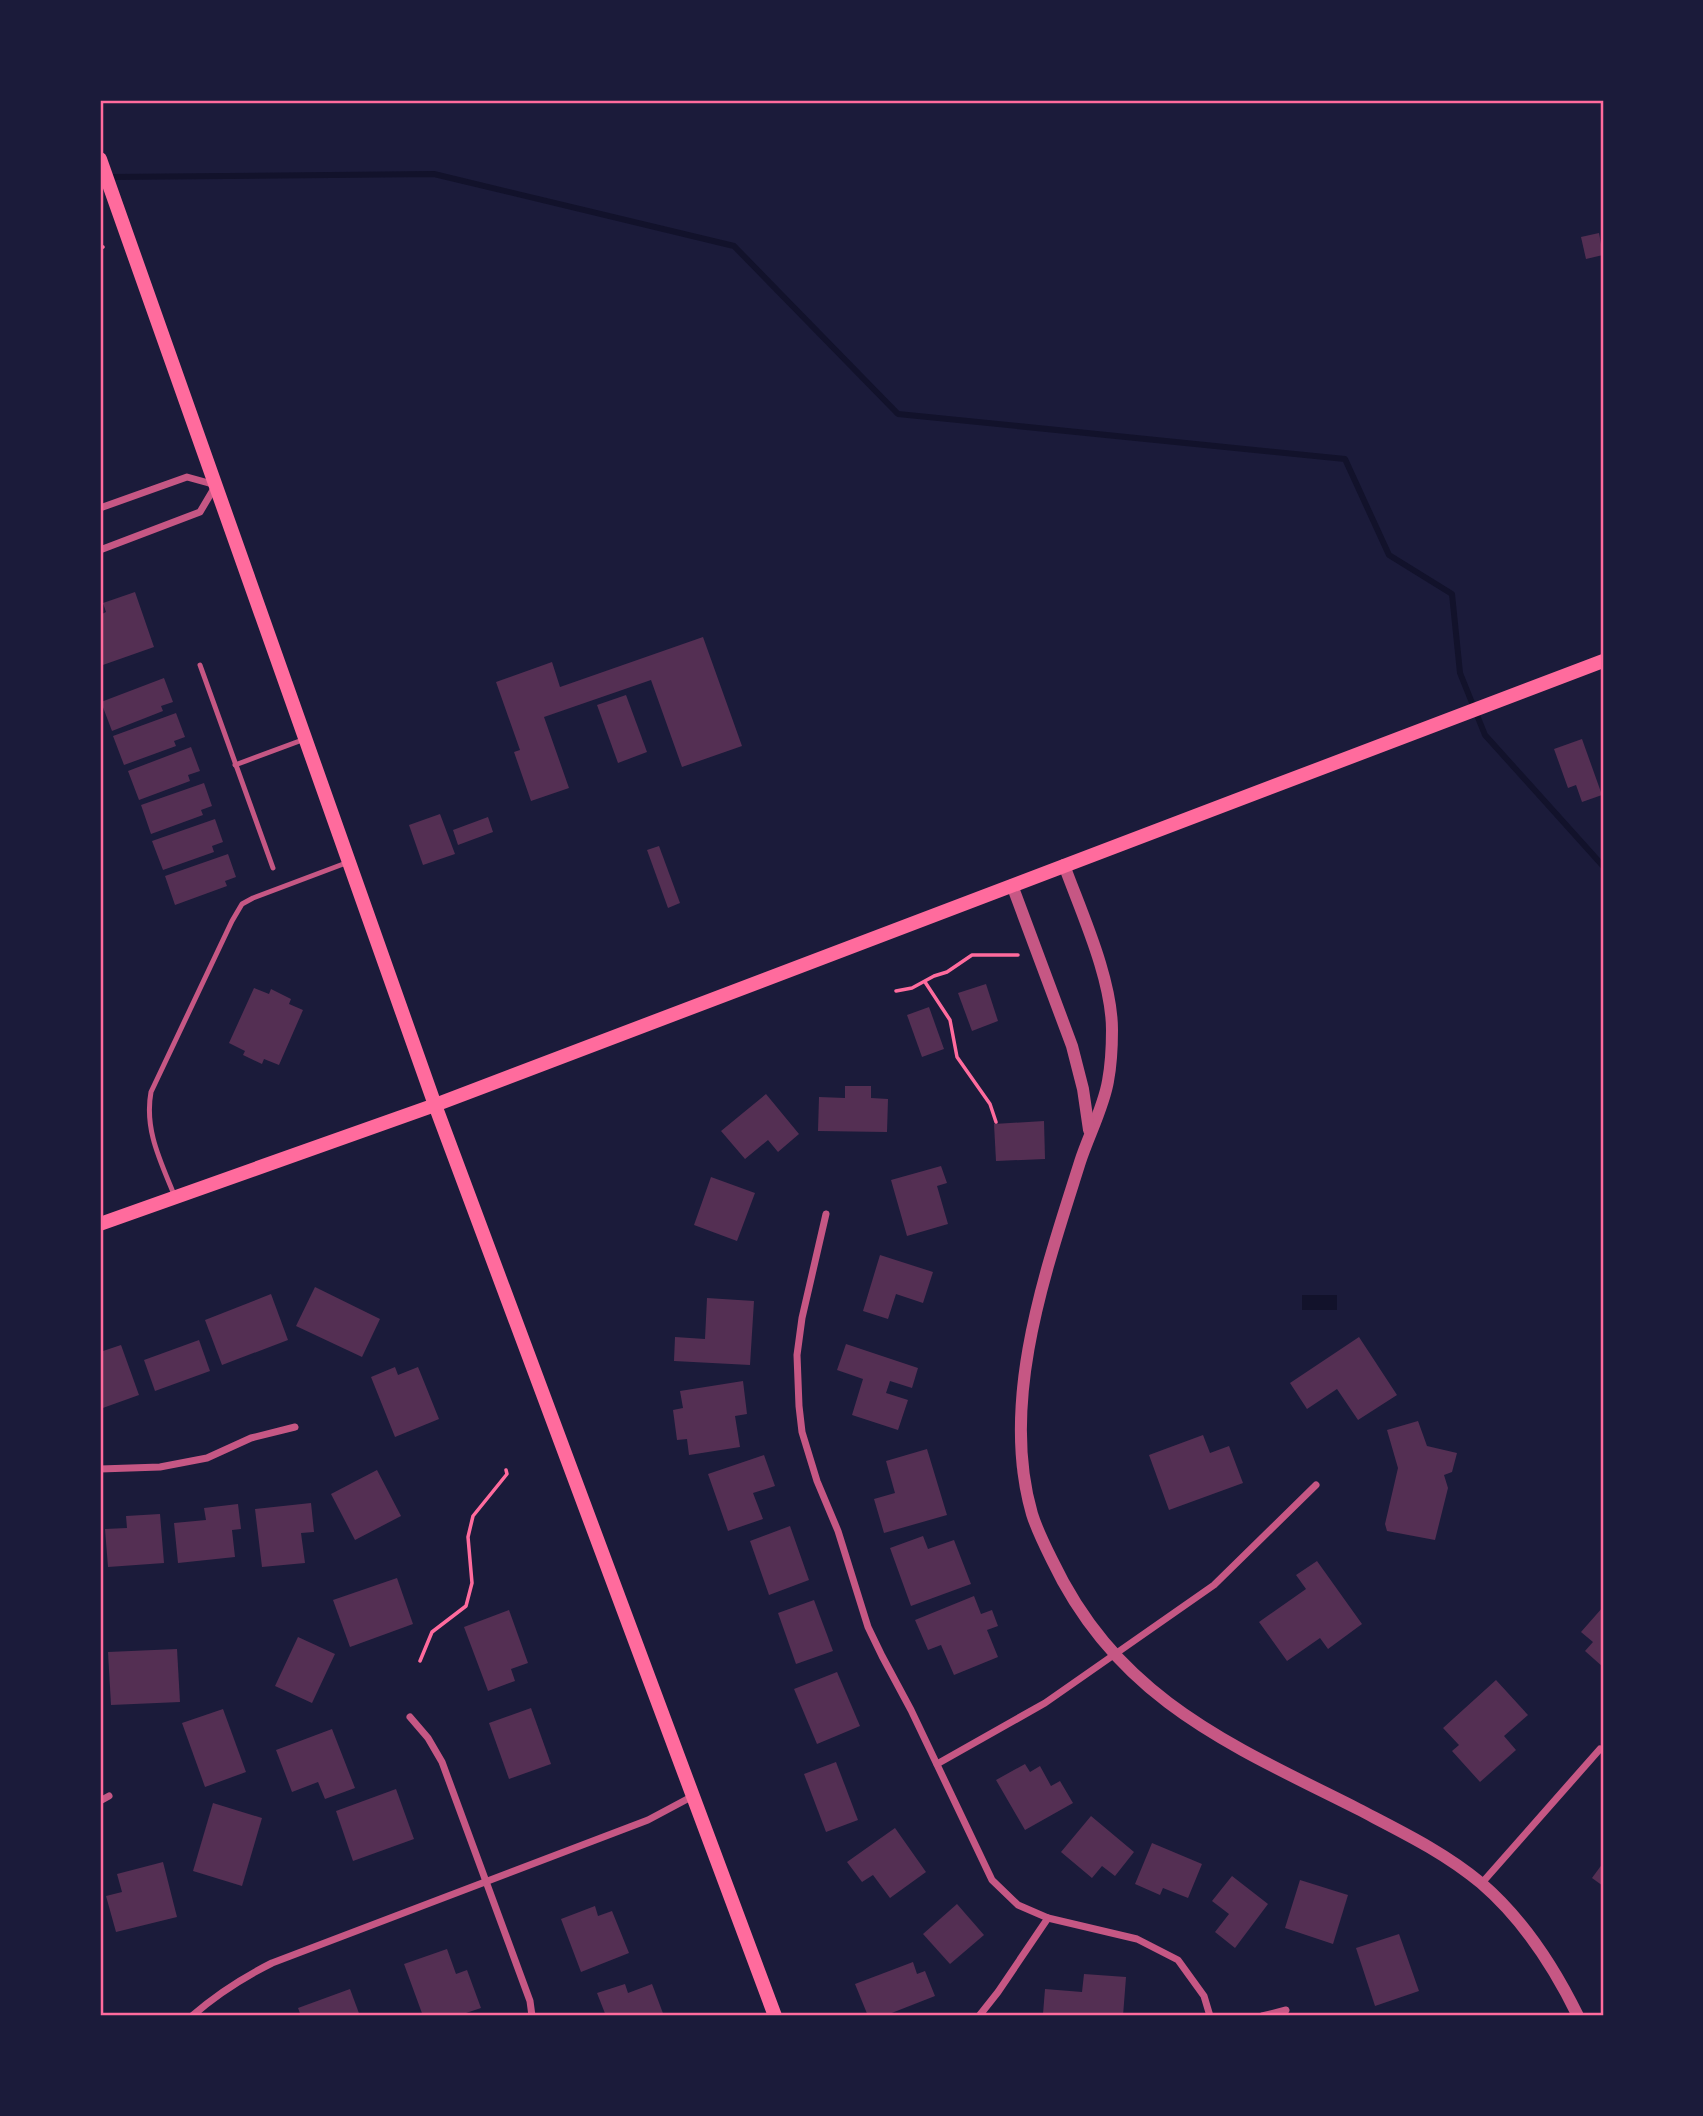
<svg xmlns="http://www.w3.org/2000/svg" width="1703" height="2116" viewBox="0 0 1703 2116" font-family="'PT Sans Narrow',sans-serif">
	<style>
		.water { fill: #12122b }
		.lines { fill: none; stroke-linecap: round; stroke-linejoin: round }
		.stream { stroke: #12122b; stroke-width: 6 }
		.building { fill: #542f53 }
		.path { stroke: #ff6b9d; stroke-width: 3.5 }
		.service { stroke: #c65784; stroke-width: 5 }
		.minor { stroke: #c65784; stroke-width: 7 }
		.tertiary { stroke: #c65784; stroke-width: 12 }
		.secondary { stroke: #ff6b9d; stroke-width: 14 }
		.neatline { fill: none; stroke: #ff6b9d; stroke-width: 2.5 }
	</style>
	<rect width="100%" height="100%" fill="#1b1b3a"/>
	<rect class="water" x="1302" y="1295" width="35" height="15"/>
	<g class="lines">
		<path class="stream" d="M108 177 434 174 734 246 898 414 1345 459 1389 555 1452 594 1460 673 1485 735 1603 866"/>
	</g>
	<g class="building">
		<path d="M1599 233 1603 255 1586 259 1581 237Z"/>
		<path d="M135 592 154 647 100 666V615L106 612 103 603Z"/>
		<path d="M703 637 742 746 682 767 651 680 544 717 569 788 531 801 514 752 520 750 496 682 552 662 560 687Z"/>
		<path d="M164 678 173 702 161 706 163 711 112 731 101 702Z"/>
		<path d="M626 695 647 752 618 763 597 705Z"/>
		<path d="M176 713 185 737 174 741 176 746 124 765 113 736Z"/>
		<path d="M1582 739 1602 795 1582 802 1576 785 1568 788 1554 749Z"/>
		<path d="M191 747 200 771 188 775 190 781 139 800 128 771Z"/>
		<path d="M204 783 212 806 201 810 203 815 151 834 141 805Z"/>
		<path d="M440 814 455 854 423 865 409 825Z"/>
		<path d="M488 817 493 832 458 845 453 830Z"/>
		<path d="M215 819 223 842 212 846 214 852 163 870 152 841Z"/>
		<path d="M659 846 680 903 668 908 647 850Z"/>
		<path d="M228 854 236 877 225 881 227 886 175 905 165 876Z"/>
		<path d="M986 984 998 1021 972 1031 958 993Z"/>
		<path d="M254 988 269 994 271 989 291 999 289 1004 303 1010 279 1065 264 1059 262 1064 243 1055 245 1051 229 1043Z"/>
		<path d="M929 1007 944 1049 922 1057 907 1015Z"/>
		<path d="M845 1086H871V1098L888 1099 887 1132 818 1131 819 1097 845 1098Z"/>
		<path d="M766 1094 799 1134 778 1152 768 1140 745 1159 721 1131Z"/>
		<path d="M1044 1121 1045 1159 996 1161 994 1124Z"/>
		<path d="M941 1166 947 1183 937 1186 948 1224 907 1236 891 1180Z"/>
		<path d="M711 1177 755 1193 737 1241 694 1225Z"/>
		<path d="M880 1255 933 1272 923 1303 896 1294 888 1319 863 1311Z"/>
		<path d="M315 1287 380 1319 362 1357 296 1326Z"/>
		<path d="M271 1294 288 1340 222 1365 205 1320Z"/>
		<path d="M707 1298 754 1301 750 1365 674 1361 675 1337 705 1339Z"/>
		<path d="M1359 1337 1397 1395 1358 1420 1337 1389 1307 1409 1290 1383Z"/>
		<path d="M199 1340 210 1371 155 1391 144 1360Z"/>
		<path d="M846 1344 918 1368 912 1388 890 1381 886 1393 908 1400 898 1430 852 1415 863 1379 837 1370Z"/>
		<path d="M121 1345 139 1395 100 1409V1352Z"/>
		<path d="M395 1367 398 1375 418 1367 439 1419 395 1437 371 1377Z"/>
		<path d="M743 1381 747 1414 735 1416 740 1447 689 1455 687 1439 677 1440 673 1410 683 1408 680 1391Z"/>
		<path d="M1418 1421 1427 1446 1457 1453 1452 1472 1444 1475 1448 1488 1435 1540 1387 1531 1385 1524 1398 1468 1387 1430Z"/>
		<path d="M1203 1435 1210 1453 1229 1446 1243 1483 1169 1510 1149 1455Z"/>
		<path d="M927 1449 947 1515 884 1533 874 1499 895 1493 886 1461Z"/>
		<path d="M764 1455 775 1486 753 1493 763 1519 728 1531 708 1474Z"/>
		<path d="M377 1470 401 1516 355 1540 331 1494Z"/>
		<path d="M311 1503 314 1532 301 1533 305 1563 262 1567 255 1509Z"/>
		<path d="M238 1504 241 1529 232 1530 235 1557 178 1563 174 1523 206 1520 204 1508Z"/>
		<path d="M160 1514 164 1563 108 1567 105 1529 127 1528 126 1516Z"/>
		<path d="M790 1526 809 1580 769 1595 750 1541Z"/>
		<path d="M923 1536 928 1549 954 1540 971 1584 911 1606 890 1548Z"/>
		<path d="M1317 1561 1362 1624 1328 1649 1320 1638 1287 1661 1259 1622 1306 1589 1296 1575Z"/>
		<path d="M397 1578 413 1624 350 1647 333 1600Z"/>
		<path d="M974 1596 981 1614 992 1610 998 1626 987 1630 998 1657 954 1675 941 1645 928 1650 915 1620Z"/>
		<path d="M814 1600 833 1651 796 1664 778 1613Z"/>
		<path d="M1603 1607V1667L1585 1651 1593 1642 1581 1632Z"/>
		<path d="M509 1610 528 1663 511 1669 515 1681 488 1691 464 1627Z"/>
		<path d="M298 1637 335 1654 312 1703 275 1686Z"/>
		<path d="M177 1649 180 1702 111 1705 108 1652Z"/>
		<path d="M837 1672 860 1726 817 1744 794 1689Z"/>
		<path d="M1496 1680 1528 1715 1504 1736 1516 1750 1480 1782 1452 1751 1459 1745 1443 1728Z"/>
		<path d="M531 1708 551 1764 509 1779 489 1723Z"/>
		<path d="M223 1709 246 1772 205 1787 182 1723Z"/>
		<path d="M332 1729 355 1788 325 1799 318 1782 292 1792 276 1750Z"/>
		<path d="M836 1762 858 1820 826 1832 804 1774Z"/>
		<path d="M1025 1764 1030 1772 1040 1766 1051 1786 1060 1781 1073 1803 1025 1830 996 1780Z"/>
		<path d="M396 1789 414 1839 353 1861 336 1811Z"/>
		<path d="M213 1803 262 1818 242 1886 193 1871Z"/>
		<path d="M1091 1816 1134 1852 1115 1876 1102 1866 1092 1878 1061 1852Z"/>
		<path d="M895 1828 926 1872 890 1898 873 1875 862 1882 847 1862Z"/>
		<path d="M1152 1843 1202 1864 1188 1898 1163 1888 1160 1895 1135 1884Z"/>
		<path d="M163 1862 177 1917 116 1932 106 1896 122 1892 117 1874Z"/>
		<path d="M1603 1863V1886L1592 1878Z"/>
		<path d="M1232 1876 1268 1904 1235 1948 1215 1932 1229 1914 1212 1901Z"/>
		<path d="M1300 1880 1348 1895 1333 1944 1285 1928Z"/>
		<path d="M957 1904 984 1935 950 1964 923 1934Z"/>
		<path d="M595 1906 598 1916 612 1911 629 1953 581 1972 561 1919Z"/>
		<path d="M1399 1934 1419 1991 1375 2006 1356 1948Z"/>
		<path d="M447 1949 456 1974 467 1970 481 2008 457 2016H423L404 1964Z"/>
		<path d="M913 1962 917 1974 925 1971 935 1996 884 2016H868L855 1984Z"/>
		<path d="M1084 1974 1126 1977 1123 2016 1043 2014 1045 1989 1082 1992Z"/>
		<path d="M625 1984 628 1993 652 1984 664 2016H606L597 1993Z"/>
		<path d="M350 1989 360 2016H301L298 2008Z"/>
	</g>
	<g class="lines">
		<g class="path">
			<path d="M100 248 103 247"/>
			<path d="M925 982 950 1020 957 1057 990 1104 996 1122"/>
			<path d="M896 991 912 988 934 976 947 972 972 955H1018"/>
			<path d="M420 1661 432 1632 466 1606 472 1583 468 1537 473 1516 507 1474 506 1470"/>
		</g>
		<g class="service">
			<path d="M200 665 273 868"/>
			<path d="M235 765 305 739"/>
			<path d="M175 1197C161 1162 144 1130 151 1092L232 921 242 904 253 898 346 863"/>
		</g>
		<g class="minor">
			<path d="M100 508 187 477 216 485 200 512 100 550"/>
			<path d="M826 1214 802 1318 797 1355 799 1406 802 1432 817 1481 838 1531 868 1627 882 1656 911 1710 992 1880 1018 1905 1048 1918 1137 1939 1178 1960 1204 1996 1210 2016"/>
			<path d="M100 1469 160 1467 207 1458 251 1438 295 1427"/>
			<path d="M410 1717 428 1738 442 1762 530 2001 532 2016"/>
			<path d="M937 1764 1045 1703 1214 1585 1316 1485"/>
			<path d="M100 1801 109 1796"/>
			<path d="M1481 1884 1600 1749"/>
			<path d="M192 2016C217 1994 242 1978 272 1963L648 1820 693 1796"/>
			<path d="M979 2016 998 1992 1048 1918"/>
			<path d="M1262 2016 1286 2010"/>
		</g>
		<g class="tertiary">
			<path d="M1064 865C1082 914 1112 979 1112 1030 1112 1046 1111 1065 1108 1081 1104 1106 1088 1137 1080 1162 1046 1270 999 1401 1032 1514 1037 1530 1045 1546 1052 1560 1118 1699 1229 1744 1358 1809 1400 1831 1444 1852 1481 1883 1523 1919 1554 1967 1578 2016"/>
			<path d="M1012 885 1072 1046 1083 1089 1089 1130"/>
		</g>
		<g class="secondary">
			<path d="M100 159 435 1105 775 2016"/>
			<path d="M100 1224 435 1105 1603 661"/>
		</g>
	</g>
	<rect width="1703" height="2116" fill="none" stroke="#1b1b3a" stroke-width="203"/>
	<rect x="102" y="102" width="1500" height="1912" class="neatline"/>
</svg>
